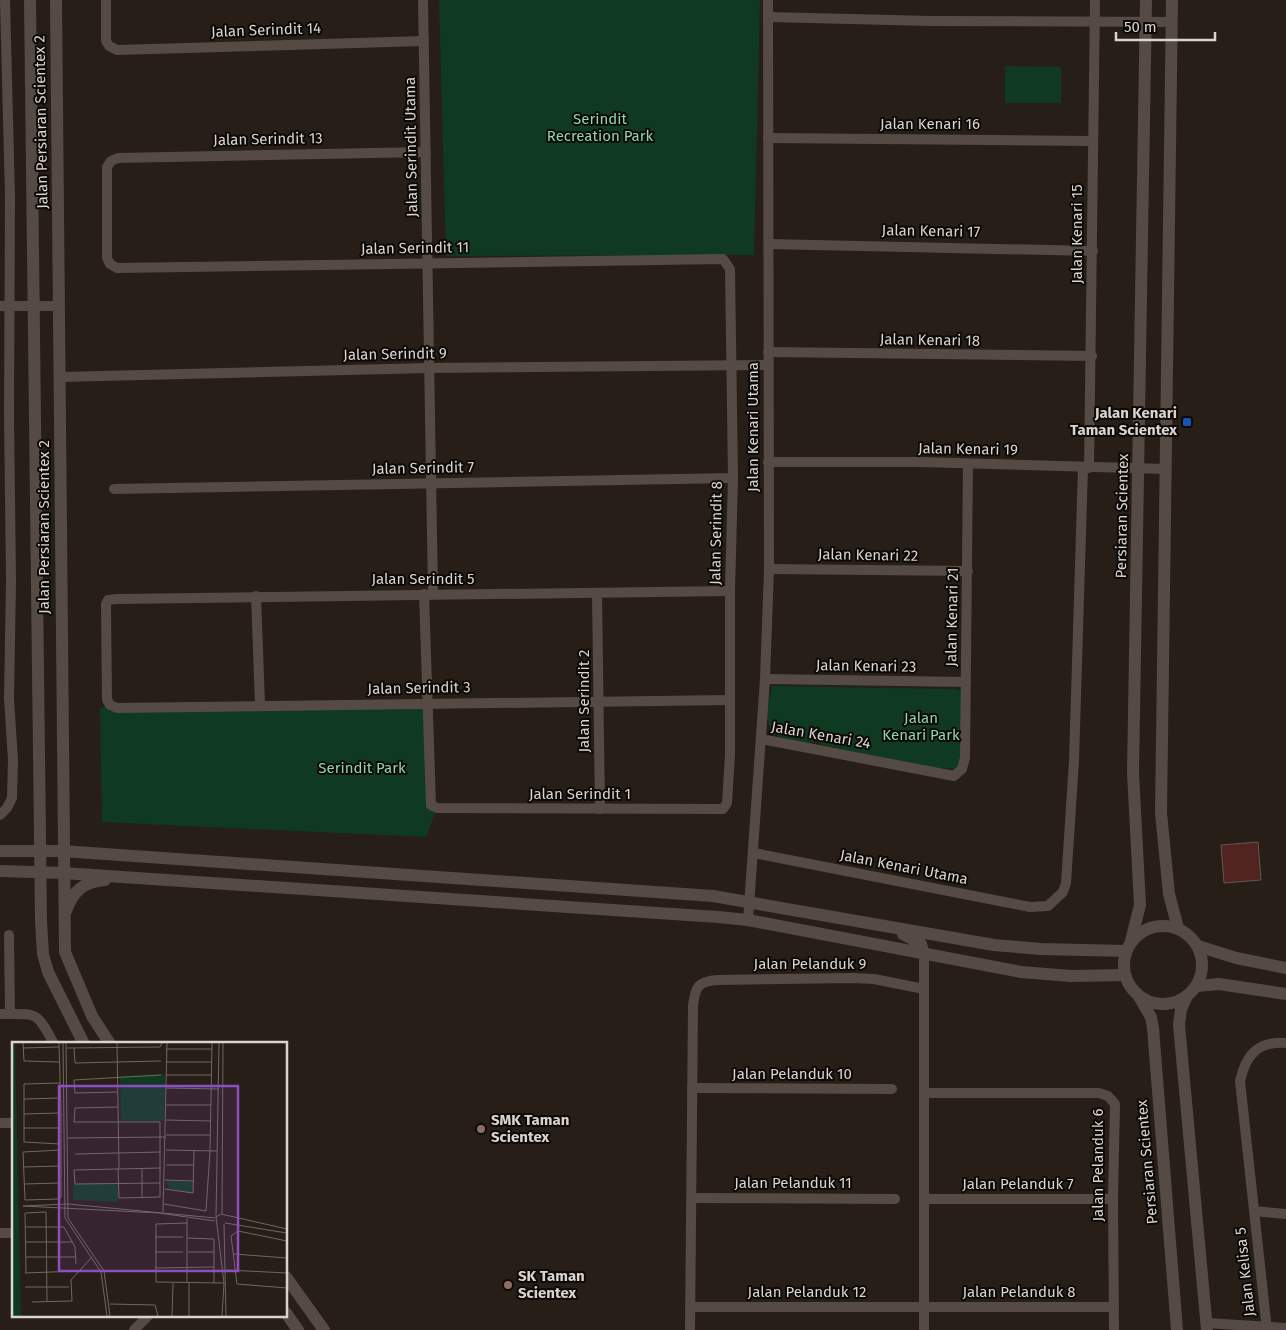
<svg xmlns="http://www.w3.org/2000/svg" width="1286" height="1330" viewBox="0 0 1286 1330" font-family="'Fira Sans',sans-serif">
	<style>
		.green { fill: #0f3a21 }
		.building { fill: #52241f; stroke: #635654 }
		.lines { fill: none; stroke-linecap: round; stroke-linejoin: round }
		.minor { stroke: #554b44; stroke-width: 10 }
		.tertiary { stroke: #554b44; stroke-width: 12 }
		.secondary { stroke: #554b44; stroke-width: 12 }
		.transit-dot { fill: #1a4fb4; stroke: #0d0907; stroke-width: 2 }
		.education-dot { fill: #8d6e63; stroke: #0d0907; stroke-width: 2 }
		.labels { text-anchor: middle; dominant-baseline: central; stroke-width: 4; stroke-linejoin: round; paint-order: stroke }
		.street-label { font-size: 15px; fill: #dad4d0; stroke: #0d0907 }
		.park-label { font-size: 15px; fill: #8ed6a6; stroke: #0d0907 }
		.poi-label { font-size: 15px; font-weight: bold; fill: #dad4d0; stroke: #0d0907; text-anchor: start }
		.inset-road { fill: none; stroke: #6f6762; stroke-width: 1 }
		.view { fill: #8e4ec2; fill-opacity: 0.15; stroke: #8e4ec2; stroke-width: 2.5 }
		.inset-edge { fill: none; stroke: #dad4d0; stroke-width: 2.5 }
	</style>
	<rect width="100%" height="100%" fill="#271e18"/>
	<g class="green">
		<path d="M439 0H760L754 255 446 256Z"/>
		<path d="M1005 66 1061 67V103H1005Z"/>
		<path d="M772 686 955 689 966 692 962 769 931 768 822 745 816 741C798 747 789 741 772 733L766 714Z"/>
		<path d="M428 702 430 798 437 808 426 837 102 822 100 708 110 705Z"/>
	</g>
	<path class="building" d="M1258 842 1261 880 1224 883 1221 845Z"/>
	<g class="lines">
		<g class="minor">
			<path d="M106 0V41L109 46 117 50 424 41"/>
			<path d="M423 0 433 594"/>
			<path d="M768 17 931 21 1172 22"/>
			<path d="M768 138 1092 141"/>
			<path d="M769 244 1093 251"/>
			<path d="M0 306H59"/>
			<path d="M768 352 1092 356"/>
			<path d="M60 377 430 368 767 365"/>
			<path d="M768 462H920L1166 469"/>
			<path d="M1089 468 1095 0"/>
			<path d="M114 489 733 478"/>
			<path d="M769 569 968 571"/>
			<path d="M597 593 600 809"/>
			<path d="M424 594 431 805 437 808 723 809 727 803 730 755V591L733 478 730 269 723 259 117 268 110 264 107 258V167L111 161 118 158 426 152"/>
			<path d="M256 596 260 704"/>
			<path d="M765 679 966 682"/>
			<path d="M729 700 117 708 110 705 107 700 106 604 108 600 116 599 730 591"/>
			<path d="M761 739 954 776 962 769 965 758 968 464"/>
			<path d="M0 815 7 808 12 798 13 760 9 699 11 580 9 415 10 197 5 0"/>
			<path d="M754 853 1030 907 1048 906 1063 892 1066 883 1074 761 1083 467"/>
			<path d="M748 920 765 679 769 569 768 0"/>
			<path d="M9 935 10 1014"/>
			<path d="M924 955V1330"/>
			<path d="M0 1014C37 1014 36 1010 54 1044"/>
			<path d="M692 1088 892 1089"/>
			<path d="M924 1093H1099L1108 1096 1115 1104 1113 1199 1114 1330"/>
			<path d="M0 1123H14"/>
			<path d="M692 1198 895 1199"/>
			<path d="M924 1199H1113"/>
			<path d="M1254 1211 1286 1214"/>
			<path d="M0 1233H14"/>
			<path d="M690 1307H1114"/>
			<path d="M1206 1323 1286 1328"/>
			<path d="M134 1330 148 1316"/>
			<path d="M690 1330 693 1006C695 987 698 981 718 980L853 978 874 979 924 989"/>
			<path d="M1267 1330 1240 1081C1246 1055 1257 1041 1286 1043"/>
		</g>
		<g class="tertiary">
			<path d="M30 0 41 921 43 954 48 972 84 1044"/>
			<path d="M56 0 65 952 92 1016 110 1044"/>
			<path d="M1172 0 1161 813 1169 894 1178 928"/>
			<path d="M0 851H62L713 896 994 945 1041 949 1126 951"/>
			<path d="M0 871 63 873 718 917 748 920 1021 972 1071 976 1125 975"/>
			<path d="M66 911C73 891 83 882 105 880"/>
			<path d="M903 934 921 944 924 955"/>
			<path d="M1131 941 1140 905 1133 773 1146 0"/>
			<path d="M286 1277 324 1330"/>
			<path d="M286 1313 298 1330"/>
		</g>
		<g class="secondary">
			<circle cx="1163" cy="965" r="39"/>
			<path d="M1198 946 1236 958 1286 968"/>
			<path d="M1197 986 1219 984 1286 994"/>
			<path d="M1138 995 1151 1017 1153 1028 1177 1330"/>
			<path d="M1187 996 1181 1009 1179 1025 1207 1330"/>
		</g>
	</g>
	<rect class="transit-dot" x="1182" y="417" width="10" height="10" rx="2.5"/>
	<g class="education-dot">
		<circle cx="481" cy="1129" r="5"/>
		<circle cx="508" cy="1285" r="5"/>
	</g>
	<g class="labels">
		<g class="street-label">
			<text transform="translate(266 30) rotate(-2)">Jalan Serindit 14</text>
			<text transform="translate(41 122) rotate(-91)">Jalan Persiaran Scientex 2</text>
			<text x="930" y="124">Jalan Kenari 16</text>
			<text transform="translate(268 139) rotate(-1)">Jalan Serindit 13</text>
			<text transform="translate(411 147) rotate(-91)">Jalan Serindit Utama</text>
			<text transform="translate(931 231) rotate(1)">Jalan Kenari 17</text>
			<text transform="translate(1077 234) rotate(-90)">Jalan Kenari 15</text>
			<text transform="translate(415 248) rotate(-1)">Jalan Serindit 11</text>
			<text transform="translate(930 340) rotate(1)">Jalan Kenari 18</text>
			<text transform="translate(395 354) rotate(-1)">Jalan Serindit 9</text>
			<text transform="translate(753 427) rotate(-90)">Jalan Kenari Utama</text>
			<text transform="translate(968 449) rotate(1)">Jalan Kenari 19</text>
			<text transform="translate(423 468) rotate(-1)">Jalan Serindit 7</text>
			<text transform="translate(1122 516) rotate(-89)">Persiaran Scientex</text>
			<text transform="translate(44 527) rotate(-90)">Jalan Persiaran Scientex 2</text>
			<text transform="translate(716 533) rotate(-89)">Jalan Serindit 8</text>
			<text transform="translate(868 555) rotate(1)">Jalan Kenari 22</text>
			<text x="423" y="579">Jalan Serindit 5</text>
			<text transform="translate(952 617) rotate(-89)">Jalan Kenari 21</text>
			<text transform="translate(866 666) rotate(1)">Jalan Kenari 23</text>
			<text transform="translate(419 688) rotate(-1)">Jalan Serindit 3</text>
			<text transform="translate(584 701) rotate(-90)">Jalan Serindit 2</text>
			<text transform="translate(821 735) rotate(10)">Jalan Kenari 24</text>
			<text x="580" y="794">Jalan Serindit 1</text>
			<text transform="translate(904 867) rotate(11)">Jalan Kenari Utama</text>
			<text x="810" y="964">Jalan Pelanduk 9</text>
			<text x="792" y="1074">Jalan Pelanduk 10</text>
			<text transform="translate(1147 1162) rotate(-95)">Persiaran Scientex</text>
			<text transform="translate(1098 1165) rotate(-90)">Jalan Pelanduk 6</text>
			<text x="793" y="1183">Jalan Pelanduk 11</text>
			<text x="1018" y="1184">Jalan Pelanduk 7</text>
			<text transform="translate(1245 1272) rotate(-96)">Jalan Kelisa 5</text>
			<text x="807" y="1292">Jalan Pelanduk 12</text>
			<text x="1019" y="1292">Jalan Pelanduk 8</text>
		</g>
		<g class="park-label">
			<text x="600" y="119">Serindit<tspan x="600" dy="17">Recreation Park</tspan></text>
			<text x="921" y="718">Jalan<tspan x="921" dy="17">Kenari Park</tspan></text>
			<text x="362" y="768">Serindit Park</text>
		</g>
		<g class="poi-label">
			<text x="1177" y="413" text-anchor="end">Jalan Kenari<tspan x="1177" dy="17">Taman Scientex</tspan></text>
			<text x="491" y="1120">SMK Taman<tspan x="491" dy="17">Scientex</tspan></text>
			<text x="518" y="1276">SK Taman<tspan x="518" dy="17">Scientex</tspan></text>
		</g>
	</g>
	<g transform="translate(12 1042)">
		<rect width="275" height="275" fill="#271e18"/>
		<path d="M0 1H3L9 274H0ZM153 32 152 79H109L108 34ZM154 139 181 140V151L157 147ZM107 141 106 160 61 158V142Z" fill="#0f3a21"/>
		<path class="inset-road" d="M11 1 12 19 47 20M47 1 49 71V155L47 157 13 158 11 110 49 108M51 1 53 176 89 230 95 274M54 1 56 176 92 229 98 274M105 1 107 126M11 6 47 5M55 6 148 5 150 1M62 6 63 21 149 19M154 7H200M154 20H200M154 33H200M48 41 12 42V100L48 102M154 46 207 47M106 50 63 51 62 38 149 33M12 57 48 56M154 63H199M12 72 48 71M154 78 199 79M12 86H48M154 93H199M55 96 154 95M154 108 205 109M198 109 200 1M63 112 149 110M154 123H182M11 125 49 124M106 126 107 156 148 155V80H62L63 66 106 65M130 126V156M153 138 181 139M148 141 63 142 62 128 149 126M12 142 48 141M153 147 181 151 182 108M152 162 194 169 198 109M151 170 155 1M210 172 211 1M204 175 207 1M175 177V240M203 179 147 171 11 164 56 162 203 176M175 181 144 182V240L212 241M213 181 275 191M212 182 214 274M13 185H52L63 205 64 222M143 195H171M175 196 202 197V241M275 199 226 189 219 194 225 242 275 246M13 200H60M143 210H171M176 210H202M222 212 275 216M14 215H63M143 226 202 225M215 228 275 231M13 231 65 229M14 231 13 171 34 170 35 260M177 241V274M13 245H57M20 260 60 259 59 238 80 215M98 262 143 263 146 274M160 274 161 241M210 274 212 241 204 175 209 172 275 187"/>
		<path class="view" d="M47 44H226V229H47Z"/>
		<rect width="275" height="275" class="inset-edge"/>
	</g>
	<path d="M1116 32v8h99v-8" fill="none" stroke="#dad4d0" stroke-width="2.5"/>
	<text x="1124" y="32" font-size="15" fill="#dad4d0" stroke="#0d0907" stroke-width="4" paint-order="stroke">50 m</text>
</svg>
